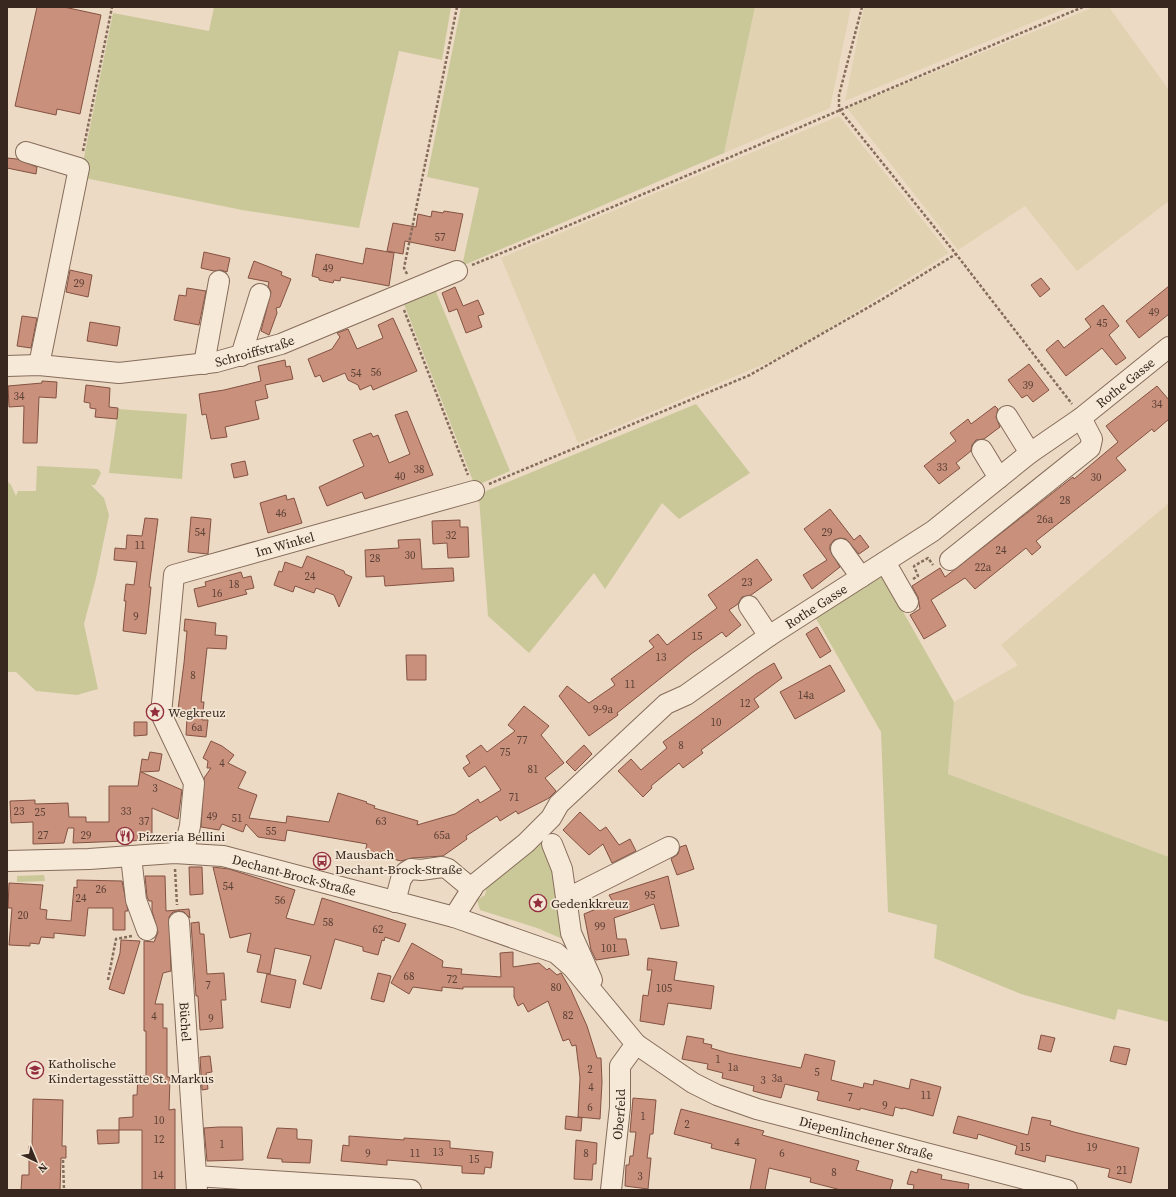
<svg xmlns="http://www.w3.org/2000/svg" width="1176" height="1197" viewBox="0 0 1176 1197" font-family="'Source Serif 4',serif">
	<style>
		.farmland { fill: #e1d2b2 }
		.green { fill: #cac899 }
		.building { fill: #c9907c; stroke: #845242 }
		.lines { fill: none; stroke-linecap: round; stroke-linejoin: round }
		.minor-casing { stroke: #866c5b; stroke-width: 22 }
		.path { stroke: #866c5b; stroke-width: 2.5; stroke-dasharray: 3 2; stroke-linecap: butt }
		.minor { stroke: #f7e9d7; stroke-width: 20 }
		.labels { text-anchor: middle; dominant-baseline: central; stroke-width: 3.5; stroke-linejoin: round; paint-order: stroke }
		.number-label { font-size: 11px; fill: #5c4136 }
		.street-label { font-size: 13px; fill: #37271f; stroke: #f4e6d4 }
		.poi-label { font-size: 13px; fill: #37271f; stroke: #f4e6d4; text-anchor: start }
	</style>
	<rect width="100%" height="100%" fill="#ecdac4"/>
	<g class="farmland">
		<path d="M755 7H851L830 108 724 153Z"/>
		<path d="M864 7H1069L845 101Z"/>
		<path d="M1094 7H1109L1169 90V201L1077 271 1025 206 958 250 847 108Z"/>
		<path d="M839 116 949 253 831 327 771 361 578 443 501 258Z"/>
		<path d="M1169 503V857L948 774 954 702 1018 665 1001 645Z"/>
	</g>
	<g class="green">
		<path d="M214 7H451L442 60 399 51 359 228 242 210 80 177 113 13 209 31Z"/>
		<path d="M461 7H755L724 153 462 266 479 188 427 177Z"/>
		<path d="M434 287 510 471 475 486 402 299Z"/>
		<path d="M696 404 750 473 679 519 662 503 605 589 594 573 529 653 488 616 479 498 486 491Z"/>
		<path d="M118 409 187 414 182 479 109 473Z"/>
		<path d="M37 466 98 469 101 473 95 485H91L104 498 109 515 96 578 84 624 98 689 77 695 36 691 16 672H7V481L11 485 16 496 18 491H36Z"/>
		<path d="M883 576 954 702 948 774 1169 857V1022L1118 1009 1115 1020 1021 994 934 958 937 925 888 912 881 732 814 615Z"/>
		<path d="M540 843C557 873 560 906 565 940L537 928 480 910 477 900 485 895 487 885Z"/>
		<path d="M44 875 45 881 17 882V876Z"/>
	</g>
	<g class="building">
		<path d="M37 7H64L101 15 80 114 57 109 56 115 15 106Z"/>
		<path d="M7 158 17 159 37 167 36 174 7 168Z"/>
		<path d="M432 211 443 213 444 211 463 214 455 251 405 241 403 254 387 251 393 223 416 227 418 214 431 217Z"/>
		<path d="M366 248 394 253 389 286 341 277 340 281 334 280 333 283 319 280V278L312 276 316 254 363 264Z"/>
		<path d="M204 252 230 258 227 272 221 270 214 271 201 268Z"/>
		<path d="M254 261 282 272 281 275 291 279 280 307 276 308 277 313 269 335 261 331 271 292 268 286 269 282 248 278Z"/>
		<path d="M70 270 92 275 88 297 66 292Z"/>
		<path d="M1041 278 1050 289 1040 297 1031 285Z"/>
		<path d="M1169 286V314L1139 338 1126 321Z"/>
		<path d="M455 287 463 306 478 300 484 314 478 316 482 327 466 333 457 309 449 312 442 293Z"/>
		<path d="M187 288 206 291 199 325 174 320 179 295 186 296Z"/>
		<path d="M1103 305 1119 326 1109 335 1126 358 1116 365 1102 348 1066 376 1046 350 1058 340 1064 348 1091 327 1085 319Z"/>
		<path d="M22 316 37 318 31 348 17 346Z"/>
		<path d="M393 318 417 371 373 390 371 385 360 390 358 385 348 380 345 373 323 382 320 375 315 377 308 359 332 349 340 337 337 333 348 329 357 349 383 338 378 325Z"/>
		<path d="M90 322 120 327 117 346 87 341Z"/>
		<path d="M285 360 286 367 290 366 293 379 265 385 268 398 255 401 259 419 225 427 227 437 211 439 206 414 202 415 199 394 224 390 261 381 258 366Z"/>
		<path d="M1029 364 1049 390 1033 402 1027 395 1022 398 1008 380Z"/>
		<path d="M42 381 57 382 56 398 39 397 37 443H23L24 406 9 407 8 386 42 383Z"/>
		<path d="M86 385 110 388 109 407 118 408 117 419 95 417 96 409 90 408V403L84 402Z"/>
		<path d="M1157 386 1169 400V419L1154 432 1152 429 1116 458 1126 470 1036 541 1041 547 1032 555 1026 548 975 589 965 578 931 600 946 626 924 639 910 615 920 609 918 597 912 586 940 568 945 577 1073 477 1074 479 1118 442 1106 426Z"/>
		<path d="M995 406 998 409 996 417 1000 427 984 439 976 440 972 445 971 451 956 463 960 468 939 484 924 466 956 441 950 433 968 419 971 424Z"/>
		<path d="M407 411 433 475 365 499 362 492 327 506 319 487 364 466 353 440 371 433 373 437 378 435 389 463 410 454 395 415Z"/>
		<path d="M245 461 248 475 234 478 231 464Z"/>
		<path d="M286 495 287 500 294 498 302 523 268 533 260 503Z"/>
		<path d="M830 509 854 540 860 535 869 547 859 554 846 539 840 538 834 540 830 545V550L840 567 812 589 803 575 827 560 804 529Z"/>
		<path d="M191 517 211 519 208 554 188 552Z"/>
		<path d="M145 518 158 519 149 587H151L146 634 123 631 126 601H124L126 584 134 585 137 562 114 560 115 548 126 549 127 535 142 536Z"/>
		<path d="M460 520V527H468L469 557 448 558 447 543 433 544 432 521Z"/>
		<path d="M420 539 422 569 453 568 454 581 385 586 384 576 366 577 365 550 399 548 398 540Z"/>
		<path d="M307 556 344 571 345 574 352 577 339 607 334 595 316 588 314 593 295 586 293 592 274 585 279 571 282 572 285 562 302 568Z"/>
		<path d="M757 559 772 580 751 595 742 597 738 604 729 610 741 625 726 637 722 632 691 654 617 713 618 715 589 736 559 696 567 686 589 703 615 685 611 679 654 647 649 641 658 634 667 645 717 608 708 595Z"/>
		<path d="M241 572 243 578 251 576 254 588 245 590 247 594 198 607 194 589 206 586 205 582Z"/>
		<path d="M185 619 216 623 215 635 227 636 226 649 207 648 201 702H204L202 720H208L206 737 186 735 187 718 177 717 184 663 187 631H184Z"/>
		<path d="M817 627 831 651 820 658 806 634Z"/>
		<path d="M406 655H426V680H407Z"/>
		<path d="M774 663 782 678 754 699 759 707 701 750 703 753 683 768 679 763 651 786 652 788 643 797 618 771 631 759 641 770 667 748 663 742 756 674Z"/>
		<path d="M830 665 845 691 795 719 780 692Z"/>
		<path d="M524 706 549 726 541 735 564 763 545 778 556 791 549 798 518 814 516 811 500 821 497 816 466 836 467 839 443 856 412 858 401 861 365 852 367 844 287 830 285 841 258 837 246 824 243 832 222 824 219 830 201 827 204 778 211 768H207L208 761 203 758 211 741 222 746 234 755 228 763 246 772 238 788 257 795 249 818 286 823 287 816 329 822 338 793 367 802 366 803 375 806 374 808 418 821 417 825 455 814 478 799 480 803 501 790 485 766 469 777 463 768 470 763 466 756 481 745 487 752 515 731 508 725Z"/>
		<path d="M134 722H147V735L134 736Z"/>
		<path d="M584 745 592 754 575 771 566 762Z"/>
		<path d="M150 752 162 754 159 771 141 772 182 790 178 819 152 808V840L73 843 74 828H68L64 843 33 844V822L11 823 10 801 35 800V804L68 803 69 817H86V822H109V786H138L142 759 148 760Z"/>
		<path d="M580 812 600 831 606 827 619 845 630 839 636 851 612 863 603 844 589 855 563 830Z"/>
		<path d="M686 845 694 869 677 875 671 859 678 854 680 847Z"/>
		<path d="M189 867H202L203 894 190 895Z"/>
		<path d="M213 867 229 869 295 890 286 918 314 925 322 898 406 924 399 942 385 937 384 941 382 940 378 955 363 951V947L335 939 321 989 303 984 311 956 275 948 270 974 257 972 261 955 247 952 251 933 230 938Z"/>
		<path d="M145 876H165L166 911 189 909 190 918 184 912 179 911 173 912 169 917 171 971 163 973 155 1004H163V1028H167V1077H170L169 1110 175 1109V1190H142V1130H119V1118L133 1117V1095H137L138 1076H146V1031H144V941L154 942 158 932 152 911V901H149L147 897Z"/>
		<path d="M668 876 679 926 661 929 654 904 614 918 617 939H626L629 955 596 960 591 950 584 914 613 902 609 895Z"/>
		<path d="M77 880 122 881 128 911H125V930H113V908H88L85 936 54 933V938L41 937 39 944 30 943V946L9 945 12 908H8L9 883 43 885 40 909 47 910 46 919 71 921 74 887 77 888Z"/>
		<path d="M199 922 200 934H204L207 974 224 973 226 1000H221L223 1028 200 1030 198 996H196L191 923Z"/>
		<path d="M121 940 140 941 124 994 109 989 120 953Z"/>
		<path d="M412 943 443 961 442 967 462 969 461 974 501 977 500 953 513 952V967L539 963 547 970 549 968 557 975 561 973 571 990 587 1026 597 1058H601L602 1082 600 1119 578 1117 580 1078 576 1045 572 1046 569 1039 563 1041 548 1001 528 1012 523 1003 518 1006 514 997V987H463V989L442 987V991L413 987 409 994 391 983Z"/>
		<path d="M648 958 677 962 674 980 714 986 711 1009 668 1003 664 1025 640 1021 643 995 648 996 652 970H647Z"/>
		<path d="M378 973 391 976 384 1002 371 999Z"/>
		<path d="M267 974 296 980 290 1008 261 1002Z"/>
		<path d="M1041 1035 1055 1038 1051 1052 1038 1049Z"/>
		<path d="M687 1036 704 1039 703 1043 712 1045 711 1048 728 1053 801 1068 805 1054 835 1061 831 1080 863 1088 864 1083 873 1085 874 1080 909 1089 911 1079 941 1087 933 1116 903 1108V1109L895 1107 893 1116 860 1108V1110L817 1100 819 1092 785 1084 781 1098 753 1091 754 1086 722 1078 723 1073 707 1069 708 1064 682 1059Z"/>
		<path d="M1114 1046 1130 1049 1126 1065 1110 1061Z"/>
		<path d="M210 1056 212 1072 206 1073 208 1089 202 1090 200 1057Z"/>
		<path d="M633 1098 656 1100 653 1134H650L647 1158H651L648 1189 625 1186 626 1165H629L630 1156H633L636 1132H630Z"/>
		<path d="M33 1099 63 1100 62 1146H66V1158H61L60 1190H21L22 1175H29V1146H32Z"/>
		<path d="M681 1109 764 1131 762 1135 859 1161 856 1170 893 1180 890 1190H841L810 1182 811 1178 769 1168 765 1190H750L756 1159 711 1148 712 1144 674 1134Z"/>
		<path d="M566 1116 582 1118 581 1131 565 1129Z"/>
		<path d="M958 1116 1028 1135 1032 1117 1051 1121 1050 1125 1074 1132 1139 1148 1131 1183 1108 1177 1110 1169 1046 1155 1045 1162 1015 1154 1017 1146 978 1134 977 1139 953 1133Z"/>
		<path d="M219 1127H242L243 1160 207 1161 204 1128Z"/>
		<path d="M277 1128 297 1129V1139L312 1140 310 1163 282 1162V1159L267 1158Z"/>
		<path d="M97 1130H119V1143L98 1144Z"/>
		<path d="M349 1136 404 1140V1138L450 1141V1148L493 1152 491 1168 485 1167 484 1174 462 1173V1166L387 1160V1165L341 1161 343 1145 349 1146Z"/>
		<path d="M576 1140 597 1143 596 1164H593L592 1180 574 1179Z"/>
		<path d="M918 1169 942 1175 941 1179 969 1184 968 1190H913L914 1185 907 1184 911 1171 917 1173Z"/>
	</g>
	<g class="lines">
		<defs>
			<g id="minor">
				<path d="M26 152 79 168 39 365"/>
				<path d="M241 356 260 294"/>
				<path d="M204 364 219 281"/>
				<path id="s1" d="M7 366 39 365 119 373 216 362 281 344 457 271"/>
				<path d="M1007 416 1030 453"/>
				<path d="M982 450 999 478"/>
				<path d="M841 549 861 577"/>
				<path d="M950 560 1090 448 1092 439 1081 418"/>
				<path d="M885 562 908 602"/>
				<path d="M749 606 769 636"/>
				<path d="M552 844 562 869 571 933 592 980"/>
				<path id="s2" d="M174 853 186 842 190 826 194 783 161 714 174 575 474 491"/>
				<path d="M131 857 136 900 147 930"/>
				<path id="s3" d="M7 861 89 859 174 853 223 856 454 917 556 953 573 968 636 1044 693 1083 717 1095 757 1109 1067 1190"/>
				<path d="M566 899 669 847"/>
				<path d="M395 902 401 879 406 872 411 869 421 870 442 867 448 869 472 889"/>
				<path id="s4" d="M454 917 475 884 526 843 551 818 559 804 666 704 686 695 769 636 933 531 1030 453 1081 418 1169 347"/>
				<path id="s5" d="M179 922 197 1190"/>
				<path d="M196 1176 411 1190"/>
				<path id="s6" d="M611 1190 620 1107V1066L636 1044"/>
			</g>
		</defs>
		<use href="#minor" class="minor-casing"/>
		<g class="path">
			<path d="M862 7 839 95V109L956 254 1072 404"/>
			<path d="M83 151 112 7"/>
			<path d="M472 265C677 182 879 92 1083 7"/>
			<path d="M407 274 404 268 457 7"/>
			<path d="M404 310 468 475"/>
			<path d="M489 484 750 375 881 300 956 254"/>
			<path d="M913 579 918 576 914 566 928 558 933 565"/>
			<path d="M175 869 177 905"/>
			<path d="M108 980 116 939 132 936"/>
			<path d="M63 1160 64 1190"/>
		</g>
		<use href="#minor" class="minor"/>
	</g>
	<defs>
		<symbol id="sight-ring" viewBox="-11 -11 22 22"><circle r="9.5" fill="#f4e6d4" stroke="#922e3e" stroke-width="1.5"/><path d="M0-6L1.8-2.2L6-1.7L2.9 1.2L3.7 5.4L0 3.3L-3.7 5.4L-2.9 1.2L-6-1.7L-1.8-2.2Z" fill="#922e3e"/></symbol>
		<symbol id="restaurant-ring" viewBox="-11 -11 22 22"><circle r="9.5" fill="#f4e6d4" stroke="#922e3e" stroke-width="1.5"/><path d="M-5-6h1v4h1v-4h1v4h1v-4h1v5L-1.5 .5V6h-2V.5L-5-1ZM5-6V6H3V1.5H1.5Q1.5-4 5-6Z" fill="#922e3e"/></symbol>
		<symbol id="bus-ring" viewBox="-11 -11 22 22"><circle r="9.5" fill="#f4e6d4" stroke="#922e3e" stroke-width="1.5"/><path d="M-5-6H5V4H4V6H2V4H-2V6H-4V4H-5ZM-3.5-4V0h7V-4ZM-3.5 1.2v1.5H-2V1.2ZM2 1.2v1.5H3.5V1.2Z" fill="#922e3e"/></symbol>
		<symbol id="school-ring" viewBox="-11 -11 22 22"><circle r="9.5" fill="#f4e6d4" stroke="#922e3e" stroke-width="1.5"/><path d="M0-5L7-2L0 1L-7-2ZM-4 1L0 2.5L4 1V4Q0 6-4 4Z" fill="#922e3e"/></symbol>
	</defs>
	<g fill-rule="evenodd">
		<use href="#sight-ring" x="145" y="702" width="20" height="20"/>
		<use href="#restaurant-ring" x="115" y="826" width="20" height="20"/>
		<use href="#bus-ring" x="312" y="851" width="20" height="20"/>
		<use href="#sight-ring" x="528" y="893" width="20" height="20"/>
		<use href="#school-ring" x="25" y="1060" width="20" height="20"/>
	</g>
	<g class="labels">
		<g class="number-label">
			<text x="440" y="237">57</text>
			<text x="328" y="268">49</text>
			<text x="79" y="283">29</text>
			<text x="1154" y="312">49</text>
			<text x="1102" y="323">45</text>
			<text x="376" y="372">56</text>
			<text x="356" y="373">54</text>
			<text x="1028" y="385">39</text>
			<text x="19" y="396">34</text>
			<text x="1157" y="404">34</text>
			<text x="942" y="467">33</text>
			<text x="419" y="469">38</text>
			<text x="400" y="476">40</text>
			<text x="1096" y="477">30</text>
			<text x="1065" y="500">28</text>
			<text x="281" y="513">46</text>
			<text x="1045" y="519">26a</text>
			<text x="200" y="532">54</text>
			<text x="827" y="532">29</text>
			<text x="451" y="535">32</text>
			<text x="140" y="545">11</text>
			<text x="1001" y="550">24</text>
			<text x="410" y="555">30</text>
			<text x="375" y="558">28</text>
			<text x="983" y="567">22a</text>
			<text x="310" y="576">24</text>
			<text x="747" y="582">23</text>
			<text x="234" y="584">18</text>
			<text x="217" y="593">16</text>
			<text x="136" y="616">9</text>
			<text x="697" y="636">15</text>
			<text x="661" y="657">13</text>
			<text x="193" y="675">8</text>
			<text x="630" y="684">11</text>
			<text x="806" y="695">14a</text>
			<text x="745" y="703">12</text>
			<text x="603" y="709">9-9a</text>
			<text x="716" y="722">10</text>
			<text x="197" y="727">6a</text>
			<text x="522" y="740">77</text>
			<text x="681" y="745">8</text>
			<text x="505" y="752">75</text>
			<text x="222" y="763">4</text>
			<text x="533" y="769">81</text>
			<text x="155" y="788">3</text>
			<text x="514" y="797">71</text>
			<text x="19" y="811">23</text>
			<text x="126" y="811">33</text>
			<text x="40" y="812">25</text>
			<text x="212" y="816">49</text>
			<text x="237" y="818">51</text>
			<text x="144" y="821">37</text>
			<text x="381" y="821">63</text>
			<text x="271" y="831">55</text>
			<text x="43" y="835">27</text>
			<text x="86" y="835">29</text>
			<text x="442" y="835">65a</text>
			<text x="228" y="886">54</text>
			<text x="101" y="889">26</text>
			<text x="650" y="895">95</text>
			<text x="81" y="898">24</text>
			<text x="280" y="900">56</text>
			<text x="23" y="915">20</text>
			<text x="328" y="922">58</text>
			<text x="600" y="926">99</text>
			<text x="378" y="929">62</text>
			<text x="609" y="948">101</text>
			<text x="409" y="976">68</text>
			<text x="452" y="979">72</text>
			<text x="208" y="985">7</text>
			<text x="556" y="987">80</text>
			<text x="664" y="988">105</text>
			<text x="568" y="1015">82</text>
			<text x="154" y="1016">4</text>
			<text x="211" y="1018">9</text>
			<text x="718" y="1059">1</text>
			<text x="733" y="1067">1a</text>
			<text x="590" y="1069">2</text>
			<text x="817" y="1072">5</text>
			<text x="777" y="1078">3a</text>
			<text x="763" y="1080">3</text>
			<text x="591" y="1087">4</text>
			<text x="926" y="1095">11</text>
			<text x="850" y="1097">7</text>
			<text x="885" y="1105">9</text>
			<text x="590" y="1107">6</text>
			<text x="643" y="1116">1</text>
			<text x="159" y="1120">10</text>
			<text x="687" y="1124">2</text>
			<text x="159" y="1139">12</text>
			<text x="737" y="1142">4</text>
			<text x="222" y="1144">1</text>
			<text x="1025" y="1147">15</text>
			<text x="1092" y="1147">19</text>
			<text x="438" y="1152">13</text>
			<text x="368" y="1153">9</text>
			<text x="415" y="1153">11</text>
			<text x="586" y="1153">8</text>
			<text x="782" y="1153">6</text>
			<text x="474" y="1159">15</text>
			<text x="1122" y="1170">21</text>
			<text x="834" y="1172">8</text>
			<text x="158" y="1175">14</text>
			<text x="640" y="1176">3</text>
		</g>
		<g class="street-label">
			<text stroke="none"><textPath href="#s1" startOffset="250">Schroiffstraße</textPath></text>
			<text stroke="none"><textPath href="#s4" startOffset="864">Rothe Gasse</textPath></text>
			<text stroke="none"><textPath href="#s2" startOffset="407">Im Winkel</textPath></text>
			<text stroke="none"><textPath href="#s4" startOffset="482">Rothe Gasse</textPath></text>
			<text stroke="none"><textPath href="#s3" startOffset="290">Dechant-Brock-Straße</textPath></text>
			<text stroke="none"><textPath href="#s5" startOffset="100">Büchel</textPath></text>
			<text stroke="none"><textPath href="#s6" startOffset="76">Oberfeld</textPath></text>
			<text stroke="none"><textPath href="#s3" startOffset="936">Diepenlinchener Straße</textPath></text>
		</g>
		<g class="poi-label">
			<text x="168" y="712">Wegkreuz</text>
			<text x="138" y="836">Pizzeria Bellini</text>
			<text x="335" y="854">Mausbach<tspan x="335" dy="15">Dechant-Brock-Straße</tspan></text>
			<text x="551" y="903">Gedenkkreuz</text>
			<text x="48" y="1063">Katholische<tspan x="48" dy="15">Kindertagesstätte St. Markus</tspan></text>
		</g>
	</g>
	<rect width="1176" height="1197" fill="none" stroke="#37271f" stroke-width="16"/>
	<g transform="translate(36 1161) rotate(136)" stroke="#f4e6d4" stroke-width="3" paint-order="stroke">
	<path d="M0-3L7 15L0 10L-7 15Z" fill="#37271f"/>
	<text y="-6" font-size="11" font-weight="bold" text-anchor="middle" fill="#37271f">N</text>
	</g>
</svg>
